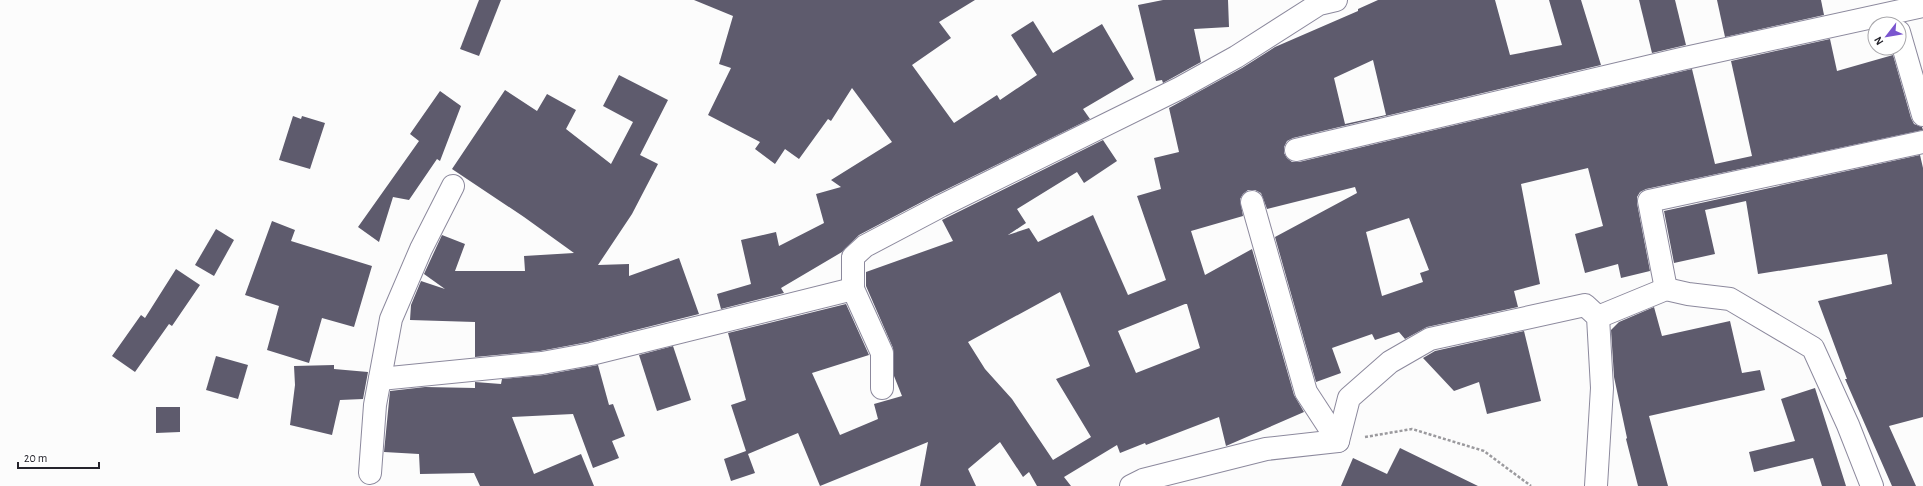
<svg xmlns="http://www.w3.org/2000/svg" width="1923" height="486" viewBox="0 0 1923 486" font-family="'Alegreya Sans',sans-serif">
	<style>
		.building { fill: #5e5b6d; fill-rule: evenodd }
		.lines { fill: none; stroke-linecap: round; stroke-linejoin: round }
		.minor-casing { stroke: #8c899d; stroke-width: 24 }
		.path { stroke: #9b9a9e; stroke-width: 2.5; stroke-dasharray: 3 2; stroke-linecap: butt }
		.minor { stroke: #fff; stroke-width: 22 }
	</style>
	<rect width="100%" height="100%" fill="#fcfcfc"/>
	<g class="building">
		<path d="M479 0H501L479 56 460 49Z"/>
		<path d="M694 0H975L939 22 951 38 912 65 954 123 997 95 1000 100 1037 75 1011 35 1033 21 1053 53 1102 24 1134 79 1083 109 1090 119 935 195 859 235 842 252 781 288 784 293 721 309 717 294 751 284 741 240 776 232 779 246 824 223 816 194 841 187 831 180 892 142 852 88 831 121 828 119 799 159 785 149 775 164 755 149 760 142 708 115 731 68 719 64 733 16Z"/>
		<path d="M1163 0H1228L1229 27 1194 29 1201 62 1163 83 1162 80 1156 81 1138 5Z"/>
		<path d="M1378 0H1495L1510 55 1562 45 1549 0H1581L1601 65 1293 138 1287 141 1284 147V153L1287 158 1292 162H1299L1692 69 1715 164 1752 156 1731 61 1830 39 1837 71 1893 55 1911 118 1914 124 1922 127 1923 130 1646 189 1640 192 1637 197V203L1650 271 1621 278 1618 264 1585 273 1575 234 1603 226 1588 168 1521 184 1540 284 1514 291 1518 307 1427 327 1405 339 1399 332 1375 340 1372 334 1332 348 1341 373 1316 382 1275 237 1357 193 1355 187 1267 209 1261 193 1255 190H1248L1243 194 1240 199 1243 216 1191 231 1205 275 1252 249 1294 395 1304 412 1226 446 1219 417 1146 445 1145 443 1120 453 1117 445 1064 477 1071 486H1037L1029 472 1023 477 1000 442 968 469 976 486H920L928 442 820 486 798 433 748 454 755 473 731 481 724 459 746 451 731 405 746 400 728 333 846 304 869 355 812 373 840 435 878 419 874 404 902 396 894 376 893 348 866 286V272L953 241 942 220 1103 140 1117 161 1084 183 1077 172 1017 209 1026 223 1008 235 1029 228 1038 242 1093 215 1128 295 1166 280 1137 196 1161 189 1154 158 1179 152 1169 108 1242 68 1275 47 1358 11V9ZM1373 60 1386 115 1345 124 1334 78ZM1409 218 1429 270 1420 273 1423 282 1382 296 1366 232ZM1060 292 1090 366 1056 379 1091 437 1053 460 1012 399 985 369 968 342ZM1185 304H1187L1200 348 1136 373 1118 331Z"/>
		<path d="M1639 0H1675L1686 45 1652 53Z"/>
		<path d="M1717 0H1821L1824 15 1725 37Z"/>
		<path d="M619 75 668 100 640 155 658 164 632 214 598 265 629 264V276L679 258 699 314 588 342 540 351 475 357V322L410 320 411 305 421 281 445 289 424 274 442 235 465 244 455 271H525L524 256 574 253 524 217 452 169 505 90 537 111 547 94 576 110 566 129 611 164 633 122 603 106Z"/>
		<path d="M440 91 461 106 440 161 437 159 409 200 393 197 379 242 358 227 419 141 410 134Z"/>
		<path d="M293 116 301 119 302 116 325 123 310 169 279 160Z"/>
		<path d="M1920 155 1923 168V417L1889 426 1916 486H1892L1845 379H1847L1818 301 1892 284 1887 254 1758 274 1746 201 1705 210 1715 254 1674 263 1664 211Z"/>
		<path d="M272 221 295 230 291 241 372 266 354 327 322 318 309 363 267 350 279 306 245 295Z"/>
		<path d="M216 229 234 240 214 276 195 265Z"/>
		<path d="M176 269 200 285 172 326 169 324 135 372 112 356 141 315 145 318Z"/>
		<path d="M1654 307 1662 336 1730 321 1742 373 1760 370 1765 390 1649 416 1668 486H1638L1626 439 1627 438 1614 377 1611 330 1619 322Z"/>
		<path d="M1524 331 1541 401 1487 414 1479 382 1454 391 1423 358 1435 351Z"/>
		<path d="M673 346 691 400 657 411 639 355Z"/>
		<path d="M216 356 248 365 238 399 206 390Z"/>
		<path d="M334 365V369L368 372 363 399 340 400 332 435 290 425 295 385 294 366Z"/>
		<path d="M598 365 609 405 613 404 625 436 612 441 619 458 593 468 573 414 512 417 534 474 581 454 594 486H480L474 473 420 474 419 454 384 452 390 391 425 387 475 388V382L501 384 502 379 544 375Z"/>
		<path d="M1815 388 1846 486H1822L1813 458 1754 472 1749 452 1795 441 1781 399Z"/>
		<path d="M156 407H180V432L156 433Z"/>
		<path d="M1400 448 1478 486H1341L1353 458 1387 474Z"/>
	</g>
	<g class="lines">
		<defs>
			<g id="minor">
				<path d="M1899 32 1923 115"/>
				<path d="M1296 150 1681 59 1923 6"/>
				<path d="M1252 202 1306 392 1338 441"/>
				<path d="M1666 289 1649 201 1923 142"/>
				<path d="M1598 317 1666 289 1688 294 1730 299 1813 348 1848 425 1872 486"/>
				<path d="M380 379 542 363 591 354 853 289"/>
				<path d="M882 388V353L853 289V257L865 246 941 206 1180 88 1236 57 1319 4 1336 0"/>
				<path d="M370 473 375 405 391 319 421 249 453 186"/>
				<path d="M1131 486 1143 480 1266 449 1338 441 1349 398 1390 362 1430 339 1585 305 1598 317 1602 388 1596 486"/>
			</g>
		</defs>
		<use href="#minor" class="minor-casing"/>
		<path class="path" d="M1365 437 1412 429 1484 451 1531 486"/>
		<use href="#minor" class="minor"/>
	</g>
	<g transform="translate(1887 36) rotate(239)"><circle r="19" fill="#ffffff" stroke="#a8a7ab"/>
	<path d="M0-3L7 15L0 10L-7 15Z" fill="#7a55cf"/>
	<text y="-6" font-size="11" font-weight="bold" text-anchor="middle" fill="#25242c">N</text>
	</g>
	<path d="M18 462v6h81v-6" fill="none" stroke="#25242c" stroke-width="2"/>
	<text x="24" y="462" font-size="12" fill="#25242c" stroke="#ffffff" stroke-width="3" paint-order="stroke">20 m</text>
</svg>
